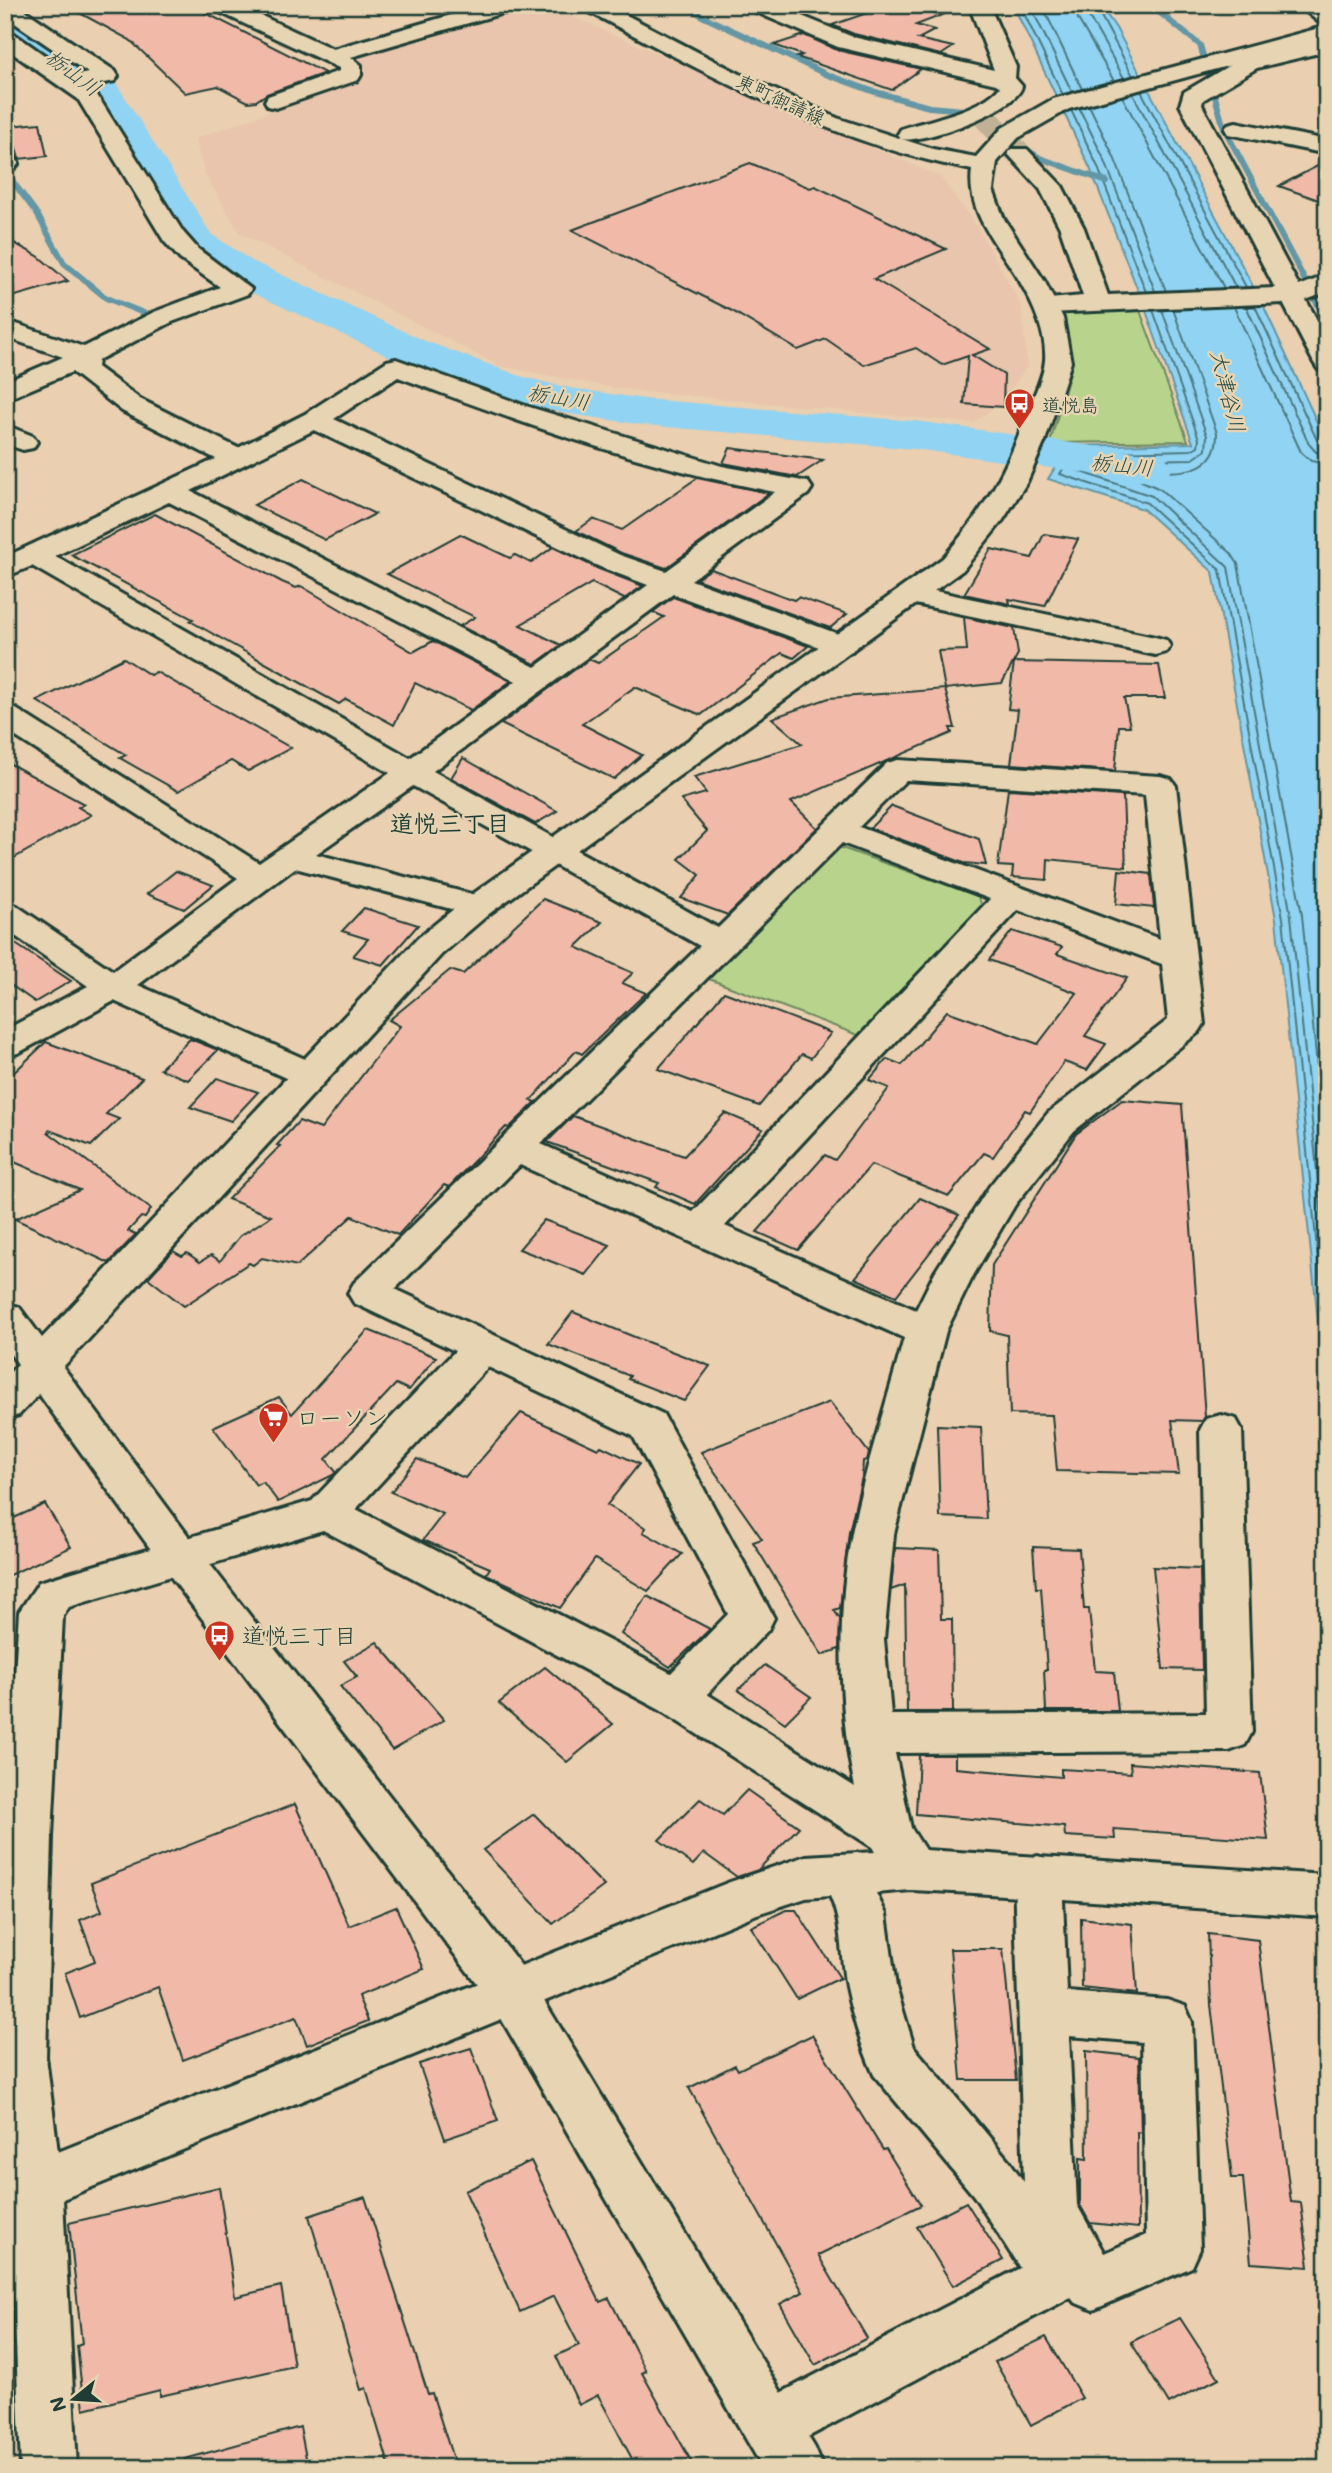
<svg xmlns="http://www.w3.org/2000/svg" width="1332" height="2473" viewBox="0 0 1332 2473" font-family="Mali,'Klee One',sans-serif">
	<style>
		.built { fill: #e8c5ac }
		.green { fill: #b8d48c; stroke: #6c8860; stroke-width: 2 }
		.water { fill: #90d3f2; stroke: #6397a6; stroke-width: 2 }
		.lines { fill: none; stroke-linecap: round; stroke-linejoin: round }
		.shore { stroke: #4c7980; stroke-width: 2 }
		.stream { stroke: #6397a6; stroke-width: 6 }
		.river { fill: #90d3f2; fill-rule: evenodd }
		.building { fill: #f1b9a8; stroke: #1f3d34; stroke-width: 2 }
		.minor-tunnel { stroke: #c1b297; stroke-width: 24; stroke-dasharray: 24 11; stroke-linecap: butt }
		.minor-casing { stroke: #1f3d34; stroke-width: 6 }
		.tertiary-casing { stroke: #1f3d34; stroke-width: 6 }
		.minor { fill: #e7d4b2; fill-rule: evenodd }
		.tertiary { fill: #e7d4b2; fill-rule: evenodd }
		.labels { text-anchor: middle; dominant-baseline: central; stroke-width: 5; stroke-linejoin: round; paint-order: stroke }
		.far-street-label { font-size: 19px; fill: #1f3d34; stroke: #e7d4b2 }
		.far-poi-label { font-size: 19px; fill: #1f3d34; stroke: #e7d4b2; text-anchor: start }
		.far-water-label { font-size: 21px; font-style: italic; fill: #2a4c47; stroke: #e7d4b2 }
		.poi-label { font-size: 23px; fill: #1f3d34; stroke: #e7d4b2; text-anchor: start }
		.neighbourhood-label { font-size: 24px; font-weight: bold; fill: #1f3d34; stroke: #e7d4b2 }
	</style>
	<rect width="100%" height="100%" fill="#eacfb0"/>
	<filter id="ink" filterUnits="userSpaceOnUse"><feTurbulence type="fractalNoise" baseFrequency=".0143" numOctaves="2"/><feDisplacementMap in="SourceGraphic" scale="14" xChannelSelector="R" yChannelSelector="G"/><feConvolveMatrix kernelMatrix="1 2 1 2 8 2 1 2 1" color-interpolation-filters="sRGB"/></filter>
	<g filter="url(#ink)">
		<path class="built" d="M521 5H545L940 177 976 225 1021 305 1027 366 1003 401 973 423 614 388 500 366 240 233 205 174 195 139 355 81 359 71 345 58Z"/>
		<g class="green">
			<path d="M1139 308 1188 441 1050 443 1071 369 1063 310Z"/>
			<path d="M839 847 978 896 982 906 858 1035 709 979Z"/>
		</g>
		<path class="water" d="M1013 5H1100L1116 28 1264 307 1327 444V1407L1276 919 1213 572 1143 509 1048 479 1068 446 1193 443 1146 311 1090 168Z"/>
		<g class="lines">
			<g class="shore">
				<path d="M1020 5 1063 95"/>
				<path d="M1030 5 1072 92"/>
				<path d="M1042 5 1082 89"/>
				<path d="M1076 5 1078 19 1114 81"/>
				<path d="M1086 5 1088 15 1124 78"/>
				<path d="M1095 5 1133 76"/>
				<path d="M1141 91 1246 287"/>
				<path d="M1133 94 1236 288"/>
				<path d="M1122 96 1224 288"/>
				<path d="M1089 105 1114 157 1166 291"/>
				<path d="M1079 108 1105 161 1155 291"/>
				<path d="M1071 110 1097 165 1146 292"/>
				<path d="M1246 306 1309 444 1316 452 1327 454"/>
				<path d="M1255 306 1317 440 1327 445"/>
				<path d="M1234 307 1301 452 1311 461 1327 464"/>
				<path d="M1173 309 1217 433C1218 481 1165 471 1131 471L1128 475 1160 489 1231 553 1238 564 1302 915 1327 1166"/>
				<path d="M1153 310 1199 439 1198 446 1191 450 1073 453 1060 474 1147 503 1220 570 1283 918 1327 1345"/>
				<path d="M1162 310 1207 436 1206 450 1193 459 1078 461 1073 469 1152 496 1228 567 1291 916 1327 1268"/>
			</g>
			<g class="stream">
				<path d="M689 5 702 16 828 75 872 91 929 107 964 110 1040 158 1107 182"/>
				<path d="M1156 5 1160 13 1200 45 1224 128 1327 322"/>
				<path d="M5 171 37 214 64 263 106 298 151 316"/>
			</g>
			<path class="river" d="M5 11 18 14 114 80 211 234 252 261 425 341 520 376 563 387 644 399 915 421 1150 454 1166 458 1173 468 1166 478 1150 482 915 449 644 425 563 413 489 395 395 359 222 279 182 251 87 95 5 38Z"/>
		</g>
		<g class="building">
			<path d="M65 5H190L325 73 267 94 256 101 248 102 218 86 185 93 130 40Z"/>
			<path d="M890 5H960L961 8 916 25 935 30 918 39 953 47 941 55 854 34 832 25Z"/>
			<path d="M804 35 837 50 921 69 892 90 797 57 802 55 774 45Z"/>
			<path d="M40 123 47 156 19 159 10 126Z"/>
			<path d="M1327 161V203L1279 186Z"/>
			<path d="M750 163 810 188 815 186 946 249 874 279 990 349 972 355 1004 375 1003 407 964 404 968 356 942 365 916 348 864 365 826 339 798 350 732 311 572 230Z"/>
			<path d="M5 238 38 256 68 281 5 299Z"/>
			<path d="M730 448 800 457 823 460 797 477 723 463Z"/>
			<path d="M697 478 769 493 666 568 621 553 576 531 593 519 622 530Z"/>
			<path d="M303 479 375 514 325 540 254 505Z"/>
			<path d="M155 514 282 582 296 588 301 586 413 652 433 641 511 681 471 710 415 683 394 725 346 699 339 704 319 693 190 621 193 619 71 555Z"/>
			<path d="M460 534 510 558 515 555 531 563 553 547 599 569 643 586 624 599 592 583 520 625 561 645 535 664 460 626 475 617 387 574Z"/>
			<path d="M1044 534 1078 539 1045 606 1009 599 1010 604 964 594 991 549 1032 558Z"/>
			<path d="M711 569 794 600 798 597 847 614 830 628 696 579Z"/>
			<path d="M673 597 808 646 794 658 782 653 701 715 635 687 582 724 642 755 614 779 501 724 589 659 598 663 664 617 653 612Z"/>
			<path d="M964 617 1014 628 1018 654 1002 683 945 689 938 651 967 650Z"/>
			<path d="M124 658 150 675 156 672 291 748 248 771 231 761 178 791 120 758 126 755 37 701Z"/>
			<path d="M1014 662 1159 665 1165 698H1124L1130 726H1119L1115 771 1011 764 1018 710 1008 709Z"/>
			<path d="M945 689 955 728H950L952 733 791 802 817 828 728 915 681 898 700 875 679 859 707 831 681 800 706 793 694 777 802 744 772 718 829 698Z"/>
			<path d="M463 758 557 811 535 824 451 778Z"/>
			<path d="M5 761 84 804 78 807 91 815 5 863Z"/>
			<path d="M1008 789 1123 796 1126 867 1048 859 1047 880 1012 877 1013 867 998 866Z"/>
			<path d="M892 806 979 839 986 865 964 863 870 828Z"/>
			<path d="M1119 870 1151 874 1154 908 1116 904Z"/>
			<path d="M176 871 213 885 184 909 147 894Z"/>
			<path d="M543 899 602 922 576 947 633 973 622 983 646 993 582 1054 576 1051 531 1100 536 1102 509 1128 506 1127 449 1187 444 1185 398 1235 352 1216 297 1266 262 1258 253 1265 249 1263 184 1306 148 1278 173 1251 182 1256 187 1253 200 1262 211 1255 220 1261 240 1236 271 1216 228 1199 280 1146 277 1145 299 1121 321 1129 400 1026 389 1020 450 970 463 974Z"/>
			<path d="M364 908 418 925 383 965 353 956 368 939 342 931Z"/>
			<path d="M1012 931 1062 947 1057 954 1127 978 1085 1036 1106 1044 1087 1070 1064 1062 1030 1112 1025 1110 993 1157 984 1153 949 1196 871 1165 798 1250 757 1232 825 1155 835 1160 889 1088 869 1080 887 1059 902 1065 947 1011 1038 1044 1077 993 989 960Z"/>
			<path d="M5 937 71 981 35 1002 5 981Z"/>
			<path d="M724 992 831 1033 811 1058 802 1054 759 1106 658 1069Z"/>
			<path d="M190 1039 218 1050 188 1080 160 1069Z"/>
			<path d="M46 1042 142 1078 106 1114 119 1119 91 1146 49 1130 48 1132 151 1209 145 1218 141 1217 128 1231 136 1234 109 1263 15 1219 80 1190 5 1158V1081Z"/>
			<path d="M217 1078 258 1092 231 1121 190 1107Z"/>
			<path d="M1122 1100 1182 1105 1205 1417 1202 1421 1172 1420 1179 1474 1057 1471 1052 1415 1010 1414 1007 1335 990 1331 992 1265 1076 1134Z"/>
			<path d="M725 1113 763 1129 695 1204 656 1187 659 1183 547 1142 573 1116 684 1156Z"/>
			<path d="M920 1198 959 1215 896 1296 855 1278Z"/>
			<path d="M544 1220 610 1245 586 1275 519 1249Z"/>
			<path d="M573 1312 642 1340 710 1366 684 1401 628 1379 630 1376 548 1344Z"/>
			<path d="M368 1330 436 1357 409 1390 396 1384 326 1459 336 1472 333 1475 278 1502 263 1482 256 1485 213 1427 279 1397 292 1414Z"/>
			<path d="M830 1402 869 1453 867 1460 863 1461 862 1477 849 1532 840 1608 834 1610 840 1619 839 1649 822 1655 753 1542 762 1539 701 1452Z"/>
			<path d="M521 1413 598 1449 601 1446 639 1464 607 1505 646 1528 643 1532 682 1554 648 1591 595 1559 560 1608 486 1574 490 1568 423 1540 443 1514 391 1492 417 1459 465 1478Z"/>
			<path d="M937 1425 981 1427 986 1519 940 1517Z"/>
			<path d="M45 1504 71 1547 5 1577V1522Z"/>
			<path d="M1033 1547 1079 1549 1084 1609H1089L1095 1671 1114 1672 1118 1711H1046L1044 1670H1047L1041 1588H1036Z"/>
			<path d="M895 1548 939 1550 941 1619H952L953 1712H907L905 1585 891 1590Z"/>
			<path d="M1153 1567 1200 1569 1202 1670 1163 1669Z"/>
			<path d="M647 1596 710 1629 670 1667 621 1634Z"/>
			<path d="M377 1642 444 1720 392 1750 340 1686 357 1677 344 1661Z"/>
			<path d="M765 1665 811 1697 785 1723 738 1690Z"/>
			<path d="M545 1667 613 1724 567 1762 499 1703Z"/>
			<path d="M919 1755H955V1768L1061 1777V1769L1131 1773 1130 1763 1260 1773 1268 1840 1114 1829 1115 1839 1065 1836 1064 1827 916 1814Z"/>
			<path d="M747 1790 799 1827 758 1870 737 1877 704 1853 693 1865 659 1840 700 1799 723 1815Z"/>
			<path d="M295 1804 349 1926 396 1907 424 1969 358 1996 368 2021 307 2045 296 2017 183 2060 158 1987 80 2018 65 1973 95 1961 80 1920 102 1911 91 1883Z"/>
			<path d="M534 1814 604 1886 553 1924 483 1850Z"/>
			<path d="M786 1910H796L840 1978 797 1999 751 1927Z"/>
			<path d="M1081 1918 1132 1924 1137 1994 1082 1988Z"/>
			<path d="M1208 1934 1258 1940 1291 2202 1301 2203 1309 2267 1251 2263 1243 2178H1232L1211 2005Z"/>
			<path d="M950 1949H1003L1016 2080H961Z"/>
			<path d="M812 2035 883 2150 886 2149 921 2205 818 2255 867 2338 815 2365 780 2304 803 2292 689 2088 735 2065 738 2070Z"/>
			<path d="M471 2048 498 2121 445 2139 419 2064Z"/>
			<path d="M1086 2051 1139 2057 1141 2133 1137 2132 1138 2228 1090 2223 1080 2205V2158L1087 2159Z"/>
			<path d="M531 2161 600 2302 609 2298 646 2371 642 2373 695 2468H637L598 2395 579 2405 556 2356 579 2345 554 2296 520 2312 465 2191Z"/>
			<path d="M219 2187 235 2297 281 2286 294 2366 160 2396V2390L84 2409 77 2346 82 2344 69 2223Z"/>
			<path d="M365 2197 428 2394 432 2393 456 2468H390L366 2388 361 2390 309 2216Z"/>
			<path d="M966 2202 1003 2260 953 2286 917 2227Z"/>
			<path d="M1180 2318 1219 2378 1169 2404 1131 2342Z"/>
			<path d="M1046 2337 1082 2398 1031 2425 995 2362Z"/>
			<path d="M300 2427 308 2468H186L185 2459Z"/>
		</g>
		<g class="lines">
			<path class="minor-tunnel" d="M984 116 1019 154"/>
			<defs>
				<g id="minor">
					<path d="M5 5H17L115 71 118 76 115 81 88 86 97 95 183 232 198 249 251 289 248 294 172 322 98 360 97 367 140 399 238 448 305 414 387 361 396 359 526 406 667 449 722 466 808 482 812 488 808 494 691 580 852 639 856 645 852 651 841 654 830 651 673 594 433 771 718 928 887 763 898 760 1160 776 1171 779 1176 786 1204 1024 1199 1032 1074 1131 1015 1205 974 1274 946 1331 894 1534 884 1639 891 1715 1206 1713 1200 1430 1206 1419 1221 1415 1236 1419 1242 1430 1252 1732 1245 1745 1229 1751 895 1753 911 1828 925 1850 974 1853 991 1859 998 1873 991 1887 974 1893 911 1890 876 1893 886 1914 896 1987 914 2047 1010 2162 1024 2182 1014 1877 1021 1862 1038 1856 1055 1862 1062 1877 1067 1992 1167 2000 1185 2006 1192 2022 1200 2249 1192 2267 1093 2310 1074 2302 1071 2297 772 2456 752 2448 744 2428 752 2408 1020 2268 974 2196 874 2075C862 2048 852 2016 846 1987 840 1956 843 1925 830 1896L806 1898 757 1914 63 2199 77 2468H21L11 2220 5 2223V2173L8 2172 5 2142V1824L19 1612 39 1582 312 1501 455 1351 354 1303 348 1293 354 1283 700 946 413 786 316 854 490 899 495 906 490 913 478 916 295 868 138 985 323 1067 328 1075 323 1083 310 1087 297 1083 114 1001 18 1053 5 1056V1030L88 986 5 929V903L17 906 113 971 238 878 5 730V707L16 709 259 863 390 773 32 566 5 577V557L216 459 122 411 72 372 5 400V382L63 357 5 337V320L84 347 154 312 220 287 180 259 164 241 78 99 5 48V32L13 33 74 76 88 73 6 17ZM398 377C521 423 646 468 775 492L666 571 620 555 334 419ZM314 430 600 567 648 585 535 667 191 491ZM169 502 516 681 410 758 55 556ZM906 780 1145 795 1160 939 859 827ZM842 843 990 899 693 1212 541 1144ZM1018 910 1162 964 1168 1020 1048 1113 989 1187 935 1272 916 1310 725 1226ZM520 1165 904 1338C887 1402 865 1467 852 1533 837 1608 838 1712 855 1787L707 1694 768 1630 774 1618 663 1414 395 1289ZM488 1367 633 1436 728 1614 671 1673 356 1509ZM323 1530 660 1710 872 1847 875 1852 806 1856 727 1883 58 2152 46 2057 52 1837 63 1616 69 1607ZM1069 2036 1142 2042 1146 2235 1104 2253 1077 2205Z"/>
					<path d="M210 5H238L333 49 486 5H520L517 9 351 57 361 65V75L358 80 276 108 268 106 265 101 268 96 339 71V68L213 9Z"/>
					<path d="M746 5H775L853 37 994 70 969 5H989L1016 67 1015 78 1022 86C1018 110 922 144 901 139L898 134 901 129C928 120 982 110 1000 87L996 84 838 47 749 9Z"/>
					<path d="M1298 5H1322L1327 9V25L1320 23Z"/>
					<path d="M1327 39V51L1257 68 1203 100 1202 105 1299 286 1327 275V292L1306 300 1327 338V371L1318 369 1314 363 1283 303 1047 313 1038 310 1034 305 1038 300 1083 296 1060 228 1040 189 1008 154 1011 149H1027L1062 186 1084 228 1108 295 1275 288 1180 105 1184 92 1242 58Z"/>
					<path d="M1236 122 1327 140V154L1228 134 1225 129 1228 124Z"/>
					<path d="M5 156 15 158 19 163 15 168 5 170Z"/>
					<path d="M5 425 33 436 37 442 33 448 23 450 5 444Z"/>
					<path d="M911 586 1155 637 1166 640 1170 646 1166 652 1155 655 901 601 896 595 901 589Z"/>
				</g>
				<g id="tertiary">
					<path d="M581 5H607L740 74 837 118 933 149 976 157 1002 128 1053 99 1327 26V39L1069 109 1018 138 997 162 993 190 1004 219 1045 282 1063 318 1071 362 1045 441 1027 482 1003 520 963 570 490 913 442 954 63 1367 195 1545 529 1976 815 2448 823 2468H763L495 2008 165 1569 39 1394 19 1415 5 1419V1378L18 1364 5 1347V1303L19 1307 42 1338 418 938 466 899 943 558C987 507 1007 470 1030 406 1035 392 1044 376 1045 360 1047 334 1032 302 1019 280 998 245 966 213 972 170 830 143 711 76 584 9Z"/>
					<path d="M974 1853 1327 1875V1917L974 1893 957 1887 950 1873 957 1859Z"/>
				</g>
			</defs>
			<use href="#minor" class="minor-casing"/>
			<use href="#tertiary" class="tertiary-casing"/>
			<use href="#minor" class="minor"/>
			<use href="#tertiary" class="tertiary"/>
		</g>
	</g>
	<defs>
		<symbol id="bus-pin" viewBox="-11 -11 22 30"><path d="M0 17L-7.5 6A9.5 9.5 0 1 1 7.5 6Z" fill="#c8321e" stroke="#e7d4b2"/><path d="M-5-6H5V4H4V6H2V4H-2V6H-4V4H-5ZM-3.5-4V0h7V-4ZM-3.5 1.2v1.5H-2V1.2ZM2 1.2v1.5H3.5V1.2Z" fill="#fff"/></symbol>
		<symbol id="supermarket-pin" viewBox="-11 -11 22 30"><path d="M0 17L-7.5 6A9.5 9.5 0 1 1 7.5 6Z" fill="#c8321e" stroke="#e7d4b2"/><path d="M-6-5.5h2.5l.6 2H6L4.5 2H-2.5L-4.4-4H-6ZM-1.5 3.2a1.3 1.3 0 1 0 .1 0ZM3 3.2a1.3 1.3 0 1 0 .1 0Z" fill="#fff"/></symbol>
	</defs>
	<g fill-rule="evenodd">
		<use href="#bus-pin" x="1002" y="386" width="35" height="47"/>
		<use href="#supermarket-pin" x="256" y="1400" width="35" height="47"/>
		<use href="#bus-pin" x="202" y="1618" width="35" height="47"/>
	</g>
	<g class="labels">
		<g class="far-street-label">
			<text transform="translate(781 99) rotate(25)">東町御請線</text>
		</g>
		<g class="far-poi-label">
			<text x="1042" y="404">道悦島</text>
		</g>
		<g class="far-water-label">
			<text transform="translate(74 72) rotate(37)">栃山川</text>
			<text transform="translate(1229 391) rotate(76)">大津谷川</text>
			<text transform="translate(559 396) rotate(10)">栃山川</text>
			<text transform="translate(1122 464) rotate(6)">栃山川</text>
		</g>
		<g class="poi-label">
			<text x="296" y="1417">ローソン</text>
			<text x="242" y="1635">道悦三丁目</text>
		</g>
		<g class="neighbourhood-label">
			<text x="450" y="822">道悦三丁目</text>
		</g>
	</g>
	<rect width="1332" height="2473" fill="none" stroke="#e7d4b2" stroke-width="28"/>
	<rect x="14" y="14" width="1304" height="2445" fill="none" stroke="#1f3d34" stroke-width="2.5" filter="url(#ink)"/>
	<g transform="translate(74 2399) rotate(252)" stroke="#e7d4b2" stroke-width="5" paint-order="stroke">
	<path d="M0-5L12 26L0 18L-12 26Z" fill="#1f3d34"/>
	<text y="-10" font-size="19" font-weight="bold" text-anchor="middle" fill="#1f3d34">N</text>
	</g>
</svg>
